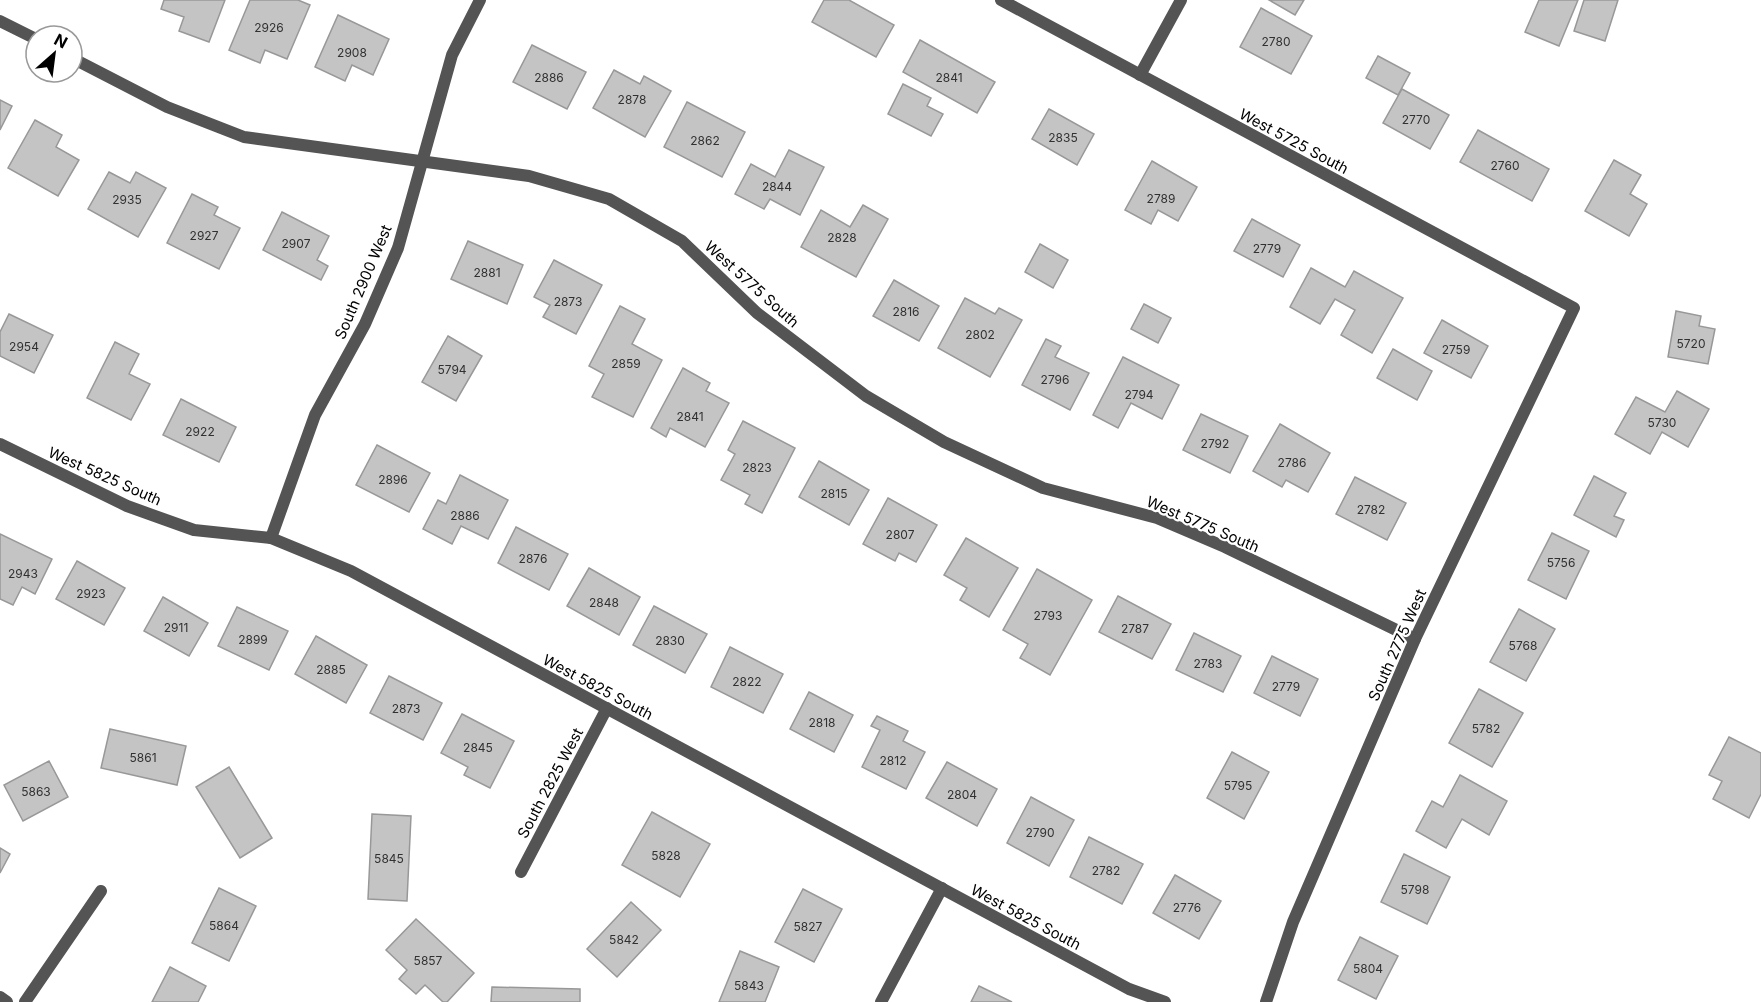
<svg xmlns="http://www.w3.org/2000/svg" width="1761" height="1002" viewBox="0 0 1761 1002" font-family="Inter,sans-serif">
	<style>
		.building { fill: #c4c4c4; stroke: #989898; stroke-width: 1.5 }
		.lines { fill: none; stroke-linecap: round; stroke-linejoin: round }
		.street { stroke: #545454; stroke-width: 12 }
		.labels { text-anchor: middle; dominant-baseline: central; stroke-width: 4.5; stroke-linejoin: round; paint-order: stroke }
		.number-label { font-size: 12px; fill: #313131 }
		.street-label { font-size: 15px; fill: #000; stroke: #fff }
	</style>
	<rect width="100%" height="100%" fill="#fff"/>
	<g class="building">
		<path d="M164 0H225L209 42 179 31 184 17 161 9Z"/>
		<path d="M250 0H298L310 5 287 59 265 50 260 63 229 50Z"/>
		<path d="M824 0H849L894 25 876 57 812 22Z"/>
		<path d="M1269 0H1304L1295 15Z"/>
		<path d="M1539 0H1578L1559 46 1525 32Z"/>
		<path d="M1584 0H1618L1605 41 1574 31Z"/>
		<path d="M1261 8 1312 36 1291 74 1240 47Z"/>
		<path d="M338 15 389 39 373 75 352 65 345 81 315 67Z"/>
		<path d="M920 40 995 82 977 113 903 72Z"/>
		<path d="M532 45 586 72 567 109 513 82Z"/>
		<path d="M1378 56 1410 73 1398 95 1366 78Z"/>
		<path d="M614 70 640 84 644 76 671 91 645 137 593 108Z"/>
		<path d="M903 84 931 98 927 106 943 114 931 136 888 114Z"/>
		<path d="M1402 89 1449 115 1430 149 1383 123Z"/>
		<path d="M0 100 12 106 0 130Z"/>
		<path d="M687 102 745 132 722 177 664 147Z"/>
		<path d="M1049 109 1094 134 1077 165 1032 139Z"/>
		<path d="M35 120 62 135 56 147 79 160 58 196 8 168Z"/>
		<path d="M1478 130 1549 169 1532 201 1460 162Z"/>
		<path d="M789 150 824 167 800 215 770 199 764 209 735 194 751 164 775 177Z"/>
		<path d="M1614 160 1641 175 1630 194 1647 204 1629 236 1585 211Z"/>
		<path d="M1152 161 1197 187 1178 221 1158 210 1151 224 1125 210Z"/>
		<path d="M109 172 130 183 136 172 166 188 138 237 88 209Z"/>
		<path d="M192 194 218 207 214 215 240 228 219 269 167 243Z"/>
		<path d="M863 205 888 219 856 277 801 247 821 210 850 227Z"/>
		<path d="M282 212 329 236 317 260 328 266 321 280 263 250Z"/>
		<path d="M1252 219 1300 245 1283 277 1234 251Z"/>
		<path d="M468 241 523 265 507 304 451 279Z"/>
		<path d="M1040 244 1068 260 1053 288 1025 272Z"/>
		<path d="M554 260 602 285 576 334 543 317 550 305 534 297Z"/>
		<path d="M1311 268 1345 287 1354 271 1403 298 1372 353 1341 335 1355 310 1335 299 1320 324 1290 307Z"/>
		<path d="M894 280 939 306 919 341 873 316Z"/>
		<path d="M965 298 995 314 999 308 1022 320 990 377 938 348Z"/>
		<path d="M1144 304 1171 318 1158 343 1131 329Z"/>
		<path d="M620 306 645 319 632 344 662 360 633 417 592 397 604 374 589 366Z"/>
		<path d="M1676 311 1701 316 1699 326 1715 329 1708 364 1668 357Z"/>
		<path d="M9 314 53 335 34 373 0 356V332Z"/>
		<path d="M1442 320 1488 346 1471 378 1424 353Z"/>
		<path d="M448 336 482 356 456 401 422 382Z"/>
		<path d="M1046 339 1061 346 1055 357 1089 373 1070 410 1022 385Z"/>
		<path d="M115 342 139 354 129 374 150 384 131 420 87 398Z"/>
		<path d="M1393 349 1432 371 1417 400 1377 378Z"/>
		<path d="M1123 357 1179 385 1162 419 1131 403 1118 428 1093 415Z"/>
		<path d="M683 368 710 383 706 391 729 403 705 447 670 428 666 437 651 428Z"/>
		<path d="M1677 391 1709 409 1688 447 1662 432 1650 454 1615 434 1636 397 1665 412Z"/>
		<path d="M181 399 236 427 219 462 163 435Z"/>
		<path d="M1201 414 1248 436 1230 473 1183 450Z"/>
		<path d="M743 421 795 448 762 513 745 504 750 495 721 480 735 454 728 450Z"/>
		<path d="M1280 424 1330 453 1308 492 1286 480 1282 487 1253 471Z"/>
		<path d="M377 445 430 473 409 512 356 485Z"/>
		<path d="M819 461 869 490 849 525 799 497Z"/>
		<path d="M460 475 508 500 488 539 461 526 452 544 423 529 438 500 446 504Z"/>
		<path d="M1594 476 1626 493 1614 516 1624 520 1616 537 1574 515Z"/>
		<path d="M1355 477 1406 503 1387 540 1336 514Z"/>
		<path d="M888 498 937 525 916 562 899 553 895 561 863 544Z"/>
		<path d="M516 527 568 554 549 590 498 563Z"/>
		<path d="M1552 533 1589 551 1566 599 1528 580Z"/>
		<path d="M0 534 52 559 35 594 22 587 13 605 0 599Z"/>
		<path d="M966 538 1018 568 989 617 960 600 967 588 944 575Z"/>
		<path d="M77 561 125 588 104 625 56 599Z"/>
		<path d="M589 568 640 597 619 635 567 606Z"/>
		<path d="M1037 569 1092 600 1050 675 1020 658 1028 644 1003 630Z"/>
		<path d="M1118 596 1171 624 1152 659 1099 632Z"/>
		<path d="M163 597 208 623 189 656 144 631Z"/>
		<path d="M654 606 707 634 685 673 633 645Z"/>
		<path d="M237 607 288 631 269 670 218 646Z"/>
		<path d="M1519 609 1555 629 1526 681 1490 662Z"/>
		<path d="M1194 633 1241 656 1223 692 1176 670Z"/>
		<path d="M316 636 367 665 346 703 295 674Z"/>
		<path d="M730 647 783 674 763 713 711 687Z"/>
		<path d="M1272 656 1318 679 1300 716 1254 693Z"/>
		<path d="M389 676 442 703 423 740 370 713Z"/>
		<path d="M1479 689 1523 713 1492 767 1449 743Z"/>
		<path d="M809 692 853 715 834 752 790 729Z"/>
		<path d="M462 714 514 741 490 788 464 775 468 767 441 753Z"/>
		<path d="M877 716 908 731 903 741 925 752 906 789 862 767 880 730 871 726Z"/>
		<path d="M110 729 186 746 177 785 101 768Z"/>
		<path d="M1729 737 1761 753V794L1749 818 1713 799 1722 781 1709 775Z"/>
		<path d="M1232 752 1269 772 1244 819 1207 798Z"/>
		<path d="M49 761 68 797 23 821 4 785Z"/>
		<path d="M947 762 997 789 977 826 926 798Z"/>
		<path d="M229 767 272 838 240 858 196 787Z"/>
		<path d="M1460 775 1507 801 1489 835 1462 819 1446 848 1416 831 1432 801 1443 807Z"/>
		<path d="M1031 797 1074 820 1049 866 1007 843Z"/>
		<path d="M652 812 710 844 680 897 622 865Z"/>
		<path d="M372 814 411 816 407 901 368 899Z"/>
		<path d="M1089 837 1143 864 1122 904 1070 877Z"/>
		<path d="M0 848 10 854 0 873Z"/>
		<path d="M1404 854 1450 877 1427 924 1381 902Z"/>
		<path d="M1175 875 1221 901 1199 939 1153 913Z"/>
		<path d="M219 888 256 906 229 961 192 943Z"/>
		<path d="M803 889 842 909 814 962 775 942Z"/>
		<path d="M631 902 661 930 617 977 587 949Z"/>
		<path d="M416 919 474 973 447 1002H443L425 985 416 994 399 979 407 970 386 950Z"/>
		<path d="M1360 937 1398 956 1376 999 1338 980Z"/>
		<path d="M740 951 779 967 765 1002H719Z"/>
		<path d="M170 967 206 986 198 1002H152Z"/>
		<path d="M979 986 1012 1002H971Z"/>
		<path d="M492 987 580 989V1002H491Z"/>
	</g>
	<g class="lines">
		<g class="street">
			<path d="M1001 0 1574 308 1415 639 1293 922 1266 1002"/>
			<path d="M0 21 36 39"/>
			<path d="M72 58 167 107 244 137 529 176 609 199 682 241 757 313 866 396 944 442 1043 488 1157 518 1225 547 1415 639"/>
			<path d="M1140 75 1181 0"/>
			<path d="M0 444 127 506 194 530 271 538 351 571 1129 989 1165 1002"/>
			<path d="M271 538 315 415 365 324 398 248 452 55 480 0"/>
			<path d="M521 872 607 708"/>
			<path d="M0 997 7 1002"/>
			<path d="M25 1002 101 891"/>
			<path d="M881 1002 942 888"/>
		</g>
	</g>
	<g class="labels">
		<g class="number-label">
			<text x="269" y="27">2926</text>
			<text x="1276" y="41">2780</text>
			<text x="352" y="52">2908</text>
			<text x="549" y="77">2886</text>
			<text x="949" y="77">2841</text>
			<text x="632" y="99">2878</text>
			<text x="1416" y="119">2770</text>
			<text x="1063" y="137">2835</text>
			<text x="705" y="140">2862</text>
			<text x="1505" y="165">2760</text>
			<text x="777" y="186">2844</text>
			<text x="1161" y="198">2789</text>
			<text x="127" y="199">2935</text>
			<text x="204" y="235">2927</text>
			<text x="842" y="237">2828</text>
			<text x="296" y="243">2907</text>
			<text x="1267" y="248">2779</text>
			<text x="487" y="272">2881</text>
			<text x="568" y="301">2873</text>
			<text x="906" y="311">2816</text>
			<text x="980" y="334">2802</text>
			<text x="1691" y="343">5720</text>
			<text x="24" y="346">2954</text>
			<text x="1456" y="349">2759</text>
			<text x="626" y="363">2859</text>
			<text x="452" y="369">5794</text>
			<text x="1055" y="379">2796</text>
			<text x="1139" y="394">2794</text>
			<text x="690" y="416">2841</text>
			<text x="1662" y="422">5730</text>
			<text x="200" y="431">2922</text>
			<text x="1215" y="443">2792</text>
			<text x="1292" y="462">2786</text>
			<text x="757" y="467">2823</text>
			<text x="393" y="479">2896</text>
			<text x="834" y="493">2815</text>
			<text x="1371" y="509">2782</text>
			<text x="465" y="515">2886</text>
			<text x="900" y="534">2807</text>
			<text x="533" y="558">2876</text>
			<text x="1561" y="562">5756</text>
			<text x="23" y="573">2943</text>
			<text x="91" y="593">2923</text>
			<text x="604" y="602">2848</text>
			<text x="1048" y="615">2793</text>
			<text x="176" y="627">2911</text>
			<text x="1135" y="628">2787</text>
			<text x="253" y="639">2899</text>
			<text x="670" y="640">2830</text>
			<text x="1523" y="645">5768</text>
			<text x="1208" y="663">2783</text>
			<text x="331" y="669">2885</text>
			<text x="747" y="681">2822</text>
			<text x="1286" y="686">2779</text>
			<text x="406" y="708">2873</text>
			<text x="822" y="722">2818</text>
			<text x="1486" y="728">5782</text>
			<text x="478" y="747">2845</text>
			<text x="143" y="757">5861</text>
			<text x="893" y="760">2812</text>
			<text x="1238" y="785">5795</text>
			<text x="36" y="791">5863</text>
			<text x="962" y="794">2804</text>
			<text x="1040" y="832">2790</text>
			<text x="666" y="855">5828</text>
			<text x="389" y="858">5845</text>
			<text x="1106" y="870">2782</text>
			<text x="1415" y="889">5798</text>
			<text x="1187" y="907">2776</text>
			<text x="224" y="925">5864</text>
			<text x="808" y="926">5827</text>
			<text x="624" y="939">5842</text>
			<text x="428" y="960">5857</text>
			<text x="1368" y="968">5804</text>
			<text x="749" y="985">5843</text>
		</g>
		<g class="street-label">
			<text transform="translate(1294 141) rotate(28)">West 5725 South</text>
			<text transform="translate(363 282) rotate(-67)">South 2900 West</text>
			<text transform="translate(752 284) rotate(42)">West 5775 South</text>
			<text transform="translate(105 476) rotate(24)">West 5825 South</text>
			<text transform="translate(1203 524) rotate(23)">West 5775 South</text>
			<text transform="translate(1397 645) rotate(-66)">South 2775 West</text>
			<text transform="translate(598 687) rotate(28)">West 5825 South</text>
			<text transform="translate(550 783) rotate(-62)">South 2825 West</text>
			<text transform="translate(1026 917) rotate(28)">West 5825 South</text>
		</g>
	</g>
	<g transform="translate(54 54) rotate(28)"><circle r="28" fill="#ffffff" stroke="#999999" stroke-width="1.5"/>
	<path d="M0-4.5L10 22L0 15L-10 22Z" fill="#000000"/>
	<text y="-9" font-size="16" font-weight="bold" text-anchor="middle" fill="#000000">N</text>
	</g>
</svg>
